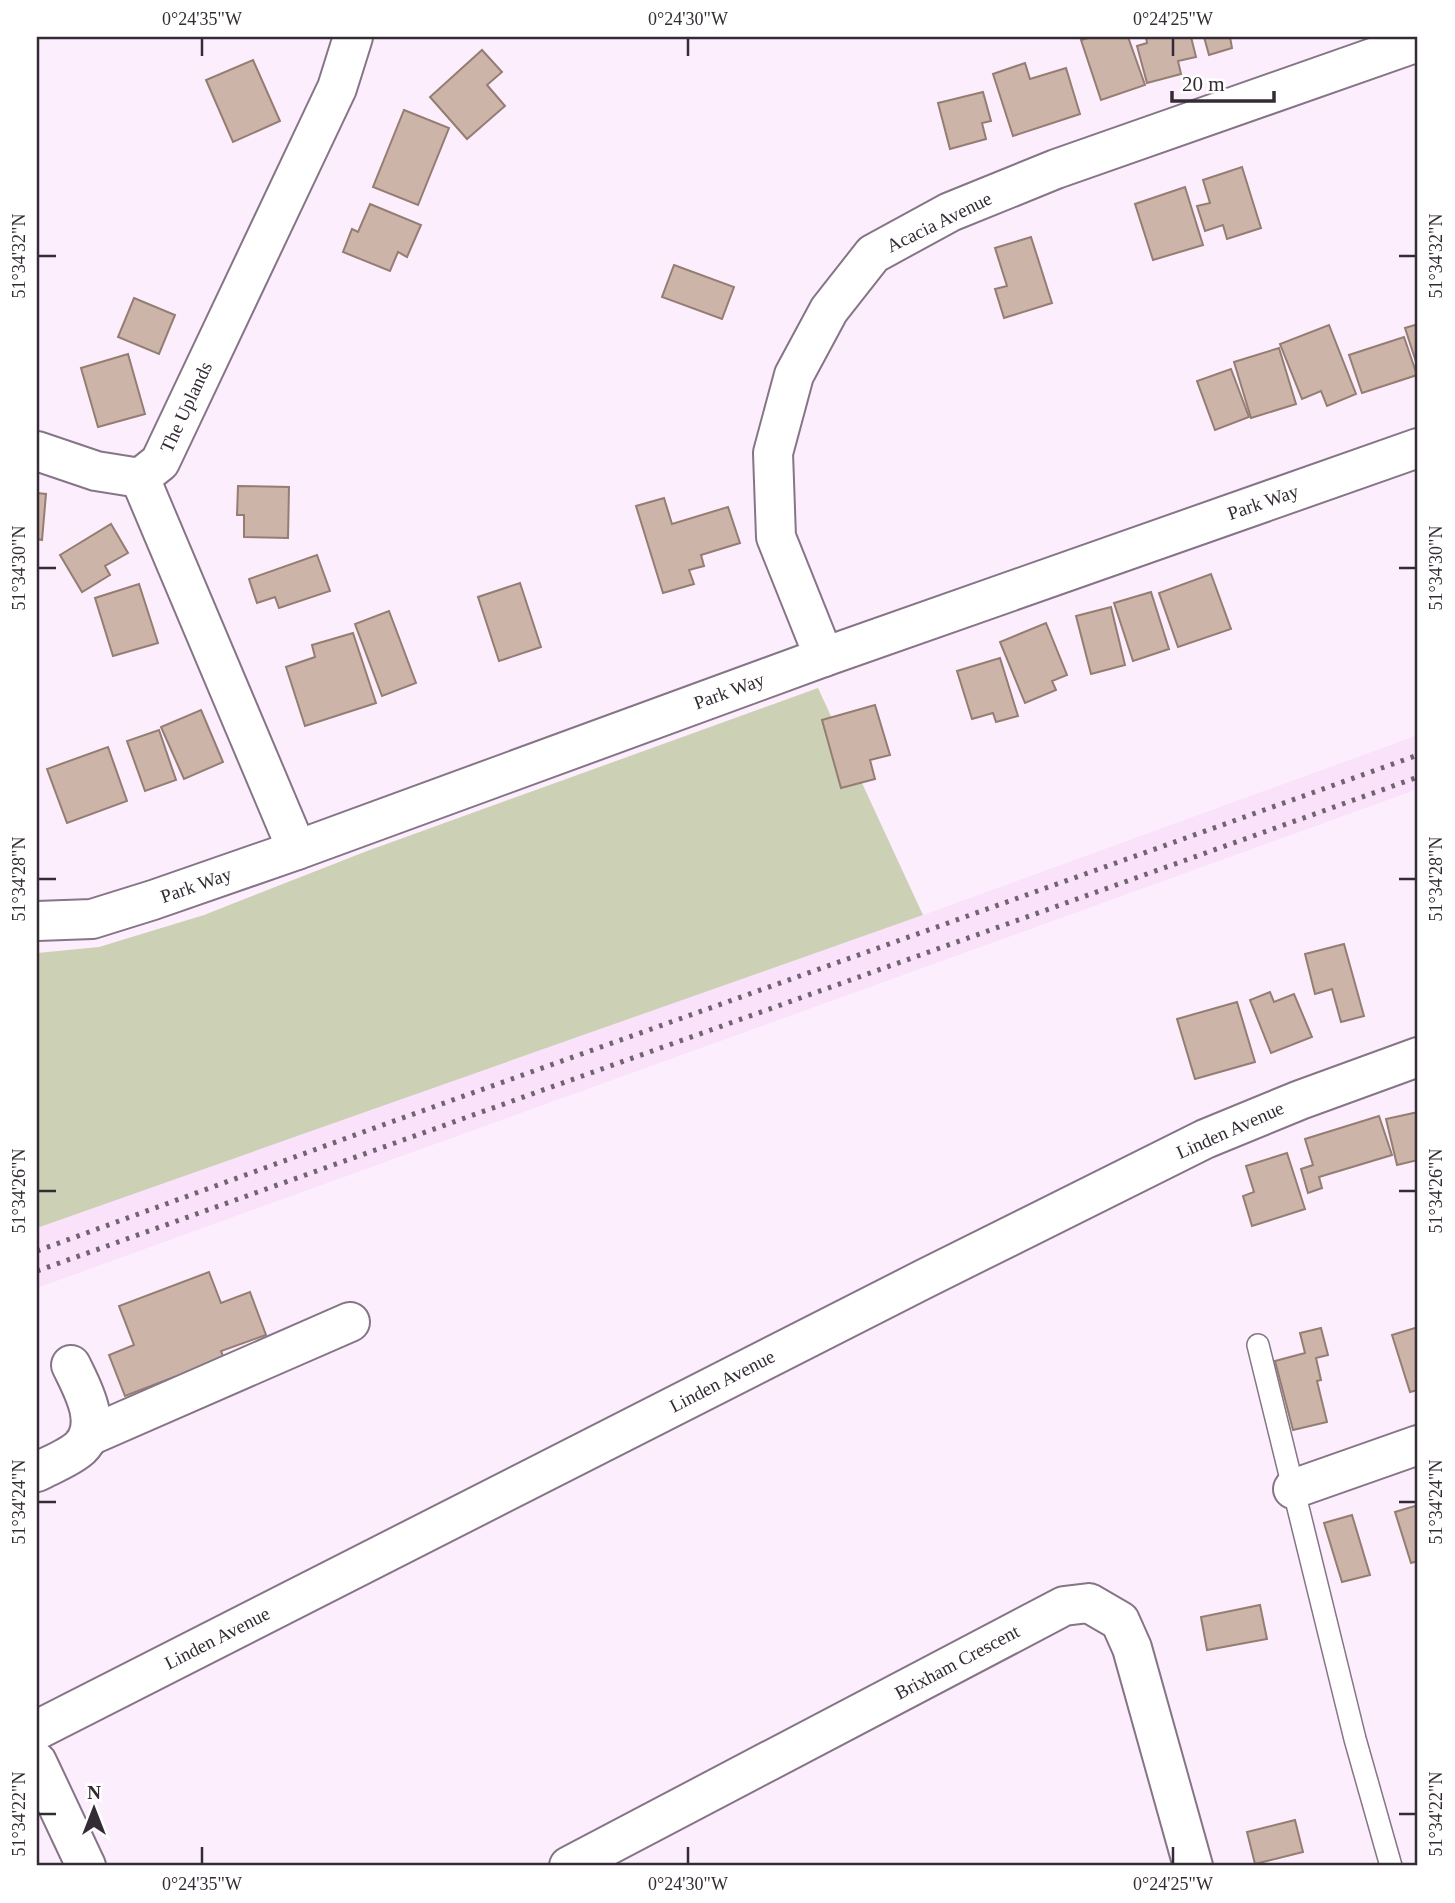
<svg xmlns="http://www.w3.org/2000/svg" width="1455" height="1903" viewBox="0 0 1455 1903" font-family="'Times New Roman',serif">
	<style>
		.built { fill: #fbe2fb }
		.green { fill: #ccd1b5 }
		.building { fill: #cdb4a8; stroke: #947d72; stroke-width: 2 }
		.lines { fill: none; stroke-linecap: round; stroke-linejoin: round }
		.service-casing { stroke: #857586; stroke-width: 24 }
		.minor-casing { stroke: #857586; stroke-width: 42 }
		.tertiary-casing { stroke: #857586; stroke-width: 42 }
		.service { stroke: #fff; stroke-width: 21 }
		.minor { stroke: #fff; stroke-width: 38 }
		.tertiary { stroke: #fff; stroke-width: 38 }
		.rail { stroke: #6f656f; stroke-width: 5; stroke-dasharray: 3.5 7; stroke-linecap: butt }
		.ticks { fill: none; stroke: #342c34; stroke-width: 2.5 }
		.labels { text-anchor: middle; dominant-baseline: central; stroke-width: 5; stroke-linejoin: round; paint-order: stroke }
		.street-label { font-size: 19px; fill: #342c34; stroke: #fff }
		.neatline { fill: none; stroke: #342c34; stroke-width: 2.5 }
		.ticks-label { font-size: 18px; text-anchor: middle; fill: #342c34 }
	</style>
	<rect width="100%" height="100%" fill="#fdeefe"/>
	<path class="built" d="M1418 735V789L37 1288V1228L923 915Z"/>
	<path class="green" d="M818 688 923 915 37 1228V953L99 947 204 915 367 851Z"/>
	<g class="building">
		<path d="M1092 37H1128L1145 85 1101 100 1081 40Z"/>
		<path d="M1146 37H1191L1196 57 1178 61 1181 74 1147 83 1137 46 1147 43Z"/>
		<path d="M1204 37H1230L1232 48 1209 55Z"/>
		<path d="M482 50 502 72 487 85 505 106 467 139 430 97Z"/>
		<path d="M253 60 280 121 233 142 206 80Z"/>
		<path d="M1025 63 1030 79 1066 68 1080 114 1013 136 993 74Z"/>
		<path d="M983 92 991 121 982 123 986 139 950 149 938 103Z"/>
		<path d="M404 110 449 128 418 205 373 187Z"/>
		<path d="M1242 167 1261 228 1227 239 1223 225 1205 231 1197 206 1210 203 1203 180Z"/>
		<path d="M1185 187 1203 245 1153 260 1135 204Z"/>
		<path d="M370 204 421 225 407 257 398 252 390 271 343 252 352 229 358 232Z"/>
		<path d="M1031 237 1052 303 1004 318 995 289 1007 286 995 248Z"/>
		<path d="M674 265 734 287 722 319 662 297Z"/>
		<path d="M134 298 175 315 159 354 118 337Z"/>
		<path d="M1418 324V368L1405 328Z"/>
		<path d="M1329 325 1356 394 1327 406 1321 391 1302 399 1280 344Z"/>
		<path d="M1404 337 1417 375 1362 393 1349 355Z"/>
		<path d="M1279 348 1296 404 1251 418 1234 362Z"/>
		<path d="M128 354 145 414 98 427 81 368Z"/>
		<path d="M1231 369 1249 417 1215 430 1197 381Z"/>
		<path d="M238 486 289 487 288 538 244 537V515H237Z"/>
		<path d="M37 493 46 494 42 540 37 539Z"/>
		<path d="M664 498 672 524 728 507 740 543 701 555 704 566 689 570 694 584 663 593 636 506Z"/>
		<path d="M111 524 128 553 105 566 110 575 82 592 60 555Z"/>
		<path d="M317 555 330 591 279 608 275 597 257 603 249 579Z"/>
		<path d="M1211 574 1231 629 1178 647 1159 593Z"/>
		<path d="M520 583 541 647 499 661 478 597Z"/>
		<path d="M139 584 158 643 113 656 95 598Z"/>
		<path d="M1151 592 1169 649 1133 661 1114 603Z"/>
		<path d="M1111 607 1125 665 1091 674 1076 616Z"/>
		<path d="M389 611 416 683 382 696 355 624Z"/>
		<path d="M1046 623 1067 675 1052 681 1056 690 1025 703 1000 642Z"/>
		<path d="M353 633 376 703 305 726 286 667 315 657 312 645Z"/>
		<path d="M1000 658 1018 716 996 722 993 713 972 719 957 671Z"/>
		<path d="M875 705 890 755 870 760 875 779 841 788 822 720Z"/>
		<path d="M201 710 223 762 184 779 161 727Z"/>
		<path d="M159 730 176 780 145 791 127 741Z"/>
		<path d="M108 747 127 801 67 823 47 769Z"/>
		<path d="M1344 944 1364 1016 1341 1022 1332 989 1315 994 1305 954Z"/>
		<path d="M1270 992 1274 1002 1294 994 1312 1037 1271 1053 1250 1000Z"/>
		<path d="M1237 1002 1255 1062 1195 1079 1177 1019Z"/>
		<path d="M1418 1112V1160L1397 1165 1386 1119Z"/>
		<path d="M1379 1116 1392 1155 1319 1177 1322 1188 1308 1193 1301 1169 1313 1165 1305 1139Z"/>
		<path d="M1287 1153 1305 1209 1252 1226 1243 1196 1254 1192 1246 1166Z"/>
		<path d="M209 1272 221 1303 250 1292 266 1335 221 1351 227 1366 177 1385 174 1377 125 1396 109 1355 134 1345 119 1306Z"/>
		<path d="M1418 1327V1390L1410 1392 1392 1335Z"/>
		<path d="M1321 1328 1328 1355 1316 1358 1321 1380 1317 1381 1327 1422 1293 1430 1275 1361 1305 1353 1300 1333Z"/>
		<path d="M1418 1505V1561L1411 1563 1395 1512Z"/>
		<path d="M1352 1515 1370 1575 1342 1582 1324 1523Z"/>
		<path d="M1260 1605 1267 1639 1207 1650 1201 1617Z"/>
		<path d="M1295 1820 1303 1852 1255 1864 1247 1832Z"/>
	</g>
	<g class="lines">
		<defs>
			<path id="service" d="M1258 1345 1355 1739 1391 1866"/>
			<g id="minor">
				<path d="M37 451 96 471 140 478"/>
				<path d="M140 478 160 462 337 88 353 37"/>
				<path d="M140 478 297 850"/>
				<path d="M824 657 776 537 773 453 794 375 829 310 873 254 950 212 1056 169 1418 42"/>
				<path d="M89 1436 350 1322"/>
				<path d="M37 1472C50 1465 69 1458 80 1448 104 1425 82 1388 71 1365"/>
				<path d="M1293 1489 1418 1445"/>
				<path d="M37 1730 924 1279 1205 1139 1300 1100 1418 1057"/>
				<path d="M37 1762 86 1866"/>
				<path d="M569 1866 1064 1606 1089 1603 1120 1621 1132 1648 1193 1866"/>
			</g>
			<path id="tertiary" d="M37 921 92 919 153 900 297 850 824 657 1418 448"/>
		</defs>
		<use href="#service" class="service-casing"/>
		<use href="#minor" class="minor-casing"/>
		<use href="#tertiary" class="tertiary-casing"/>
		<use href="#service" class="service"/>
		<use href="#minor" class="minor"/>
		<use href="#tertiary" class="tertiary"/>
		<g class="rail">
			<path d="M37 1251 366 1131 1418 755"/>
			<path d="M37 1271 1418 777"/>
		</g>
	</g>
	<path class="ticks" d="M202 38V56M688 38V56M1173 38V56M38 256H56M1399 256H1416M38 568H56M1399 568H1416M38 879H56M1399 879H1416M38 1191H56M1399 1191H1416M38 1502H56M1399 1502H1416M38 1814H56M1399 1814H1416M202 1847V1864M688 1847V1864M1173 1847V1864"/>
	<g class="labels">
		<g class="street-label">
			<text transform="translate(939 222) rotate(-26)">Acacia Avenue</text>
			<text transform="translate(186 407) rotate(-65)">The Uplands</text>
			<text transform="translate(1263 502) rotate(-19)">Park Way</text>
			<text transform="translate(729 691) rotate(-20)">Park Way</text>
			<text transform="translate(196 885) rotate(-19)">Park Way</text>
			<text transform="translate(1230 1130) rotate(-24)">Linden Avenue</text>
			<text transform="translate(722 1381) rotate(-27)">Linden Avenue</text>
			<text transform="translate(217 1638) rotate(-27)">Linden Avenue</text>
			<text transform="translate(957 1662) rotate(-28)">Brixham Crescent</text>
		</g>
	</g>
	<rect width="1455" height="1903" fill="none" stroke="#ffffff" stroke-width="77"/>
	<g transform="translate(94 1809)" stroke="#ffffff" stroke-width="5" paint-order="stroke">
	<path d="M0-5L12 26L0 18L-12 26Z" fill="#342c34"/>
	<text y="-10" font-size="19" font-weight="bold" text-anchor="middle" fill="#342c34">N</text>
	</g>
	<path d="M1172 91v10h102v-10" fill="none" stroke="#342c34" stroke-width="3.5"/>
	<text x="1182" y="91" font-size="21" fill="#342c34" stroke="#ffffff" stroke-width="5" paint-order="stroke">20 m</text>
	<rect x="38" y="38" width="1378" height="1826" class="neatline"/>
	<g class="ticks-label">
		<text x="202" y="25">0°24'35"W</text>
		<text x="688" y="25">0°24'30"W</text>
		<text x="1173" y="25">0°24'25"W</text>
		<text transform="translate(19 256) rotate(-90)" y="6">51°34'32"N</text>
		<text transform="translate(1436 256) rotate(-90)" y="6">51°34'32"N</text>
		<text transform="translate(19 568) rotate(-90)" y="6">51°34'30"N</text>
		<text transform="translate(1436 568) rotate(-90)" y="6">51°34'30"N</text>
		<text transform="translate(19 879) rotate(-90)" y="6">51°34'28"N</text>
		<text transform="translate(1436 879) rotate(-90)" y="6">51°34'28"N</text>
		<text transform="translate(19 1191) rotate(-90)" y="6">51°34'26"N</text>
		<text transform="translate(1436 1191) rotate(-90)" y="6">51°34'26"N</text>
		<text transform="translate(19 1502) rotate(-90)" y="6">51°34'24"N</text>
		<text transform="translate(1436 1502) rotate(-90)" y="6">51°34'24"N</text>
		<text transform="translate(19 1814) rotate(-90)" y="6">51°34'22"N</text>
		<text transform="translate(1436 1814) rotate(-90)" y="6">51°34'22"N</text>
		<text x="202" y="1890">0°24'35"W</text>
		<text x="688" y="1890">0°24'30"W</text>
		<text x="1173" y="1890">0°24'25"W</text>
	</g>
</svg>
